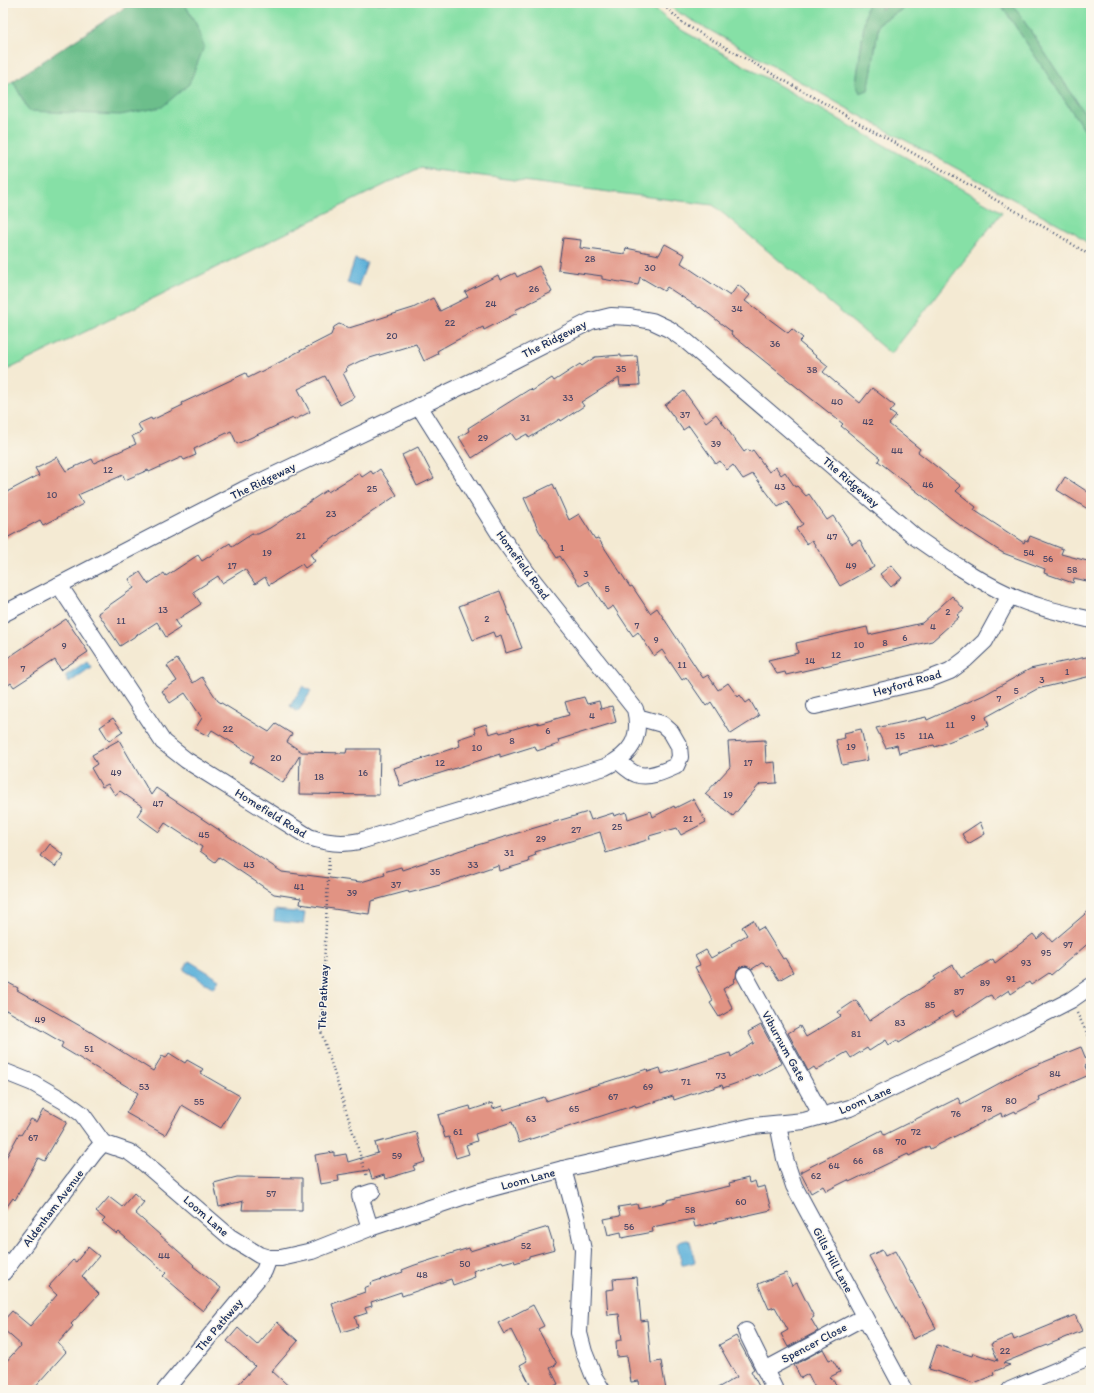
<svg xmlns="http://www.w3.org/2000/svg" width="1094" height="1393" viewBox="0 0 1094 1393" font-family="Itim,sans-serif">
	<style>
		.green { fill: #86e0a6; stroke: #508882 }
		.forest { fill: #6cbe8b; stroke: #447674 }
		.water { fill: #5fb2da; stroke: #3d709c }
		.building { fill: #e19383 }
		.lines { fill: none; stroke-linecap: round; stroke-linejoin: round }
		.minor-casing { stroke: #3c4b70; stroke-width: 18 }
		.path { stroke: #3c4b70; stroke-width: 2.5; stroke-dasharray: 1 3; stroke-linecap: butt }
		.minor { stroke: #fff; stroke-width: 16 }
		.labels { text-anchor: middle; dominant-baseline: central; stroke-width: 3; stroke-linejoin: round; paint-order: stroke }
		.number-label { font-size: 10px; fill: #4c4867 }
		.street-label { font-size: 12px; fill: #1b2f5e; stroke: #fbf7ec }
	</style>
	<rect width="100%" height="100%" fill="#fbf7ec"/>
	<filter id="ink" filterUnits="userSpaceOnUse"><feTurbulence type="fractalNoise" baseFrequency=".025" numOctaves="2"/><feDisplacementMap in="SourceGraphic" scale="8" xChannelSelector="R" yChannelSelector="G"/><feConvolveMatrix kernelMatrix="1 2 1 2 8 2 1 2 1" color-interpolation-filters="sRGB"/></filter>
	<filter id="wash" filterUnits="userSpaceOnUse"><feTurbulence type="fractalNoise" baseFrequency=".012" numOctaves="4" result="noise"/><feDisplacementMap in="SourceGraphic" scale="16" xChannelSelector="R" yChannelSelector="G"/><feGaussianBlur stdDeviation="0.9" result="paint"/><feColorMatrix in="noise" values="0 0 0 0 0 0 0 0 0 0 0 0 0 0 0 0 0 1.4 0 .05"/><feComposite in="paint" operator="in"/></filter>
	<g filter="url(#wash)">
		<rect width="100%" height="100%" fill="#f4ead3"/>
		<g class="green">
			<path d="M184 3H647L678 28 1002 212 891 354 713 205 419 168 3 372V88L13 81 29 111 197 26Z"/>
			<path d="M668 3H867L856 84 871 76 879 23 913 3H1000L1091 140V246L1075 233 857 114 676 11Z"/>
			<path d="M1012 3H1091V123Z"/>
		</g>
		<g class="forest">
			<path d="M132 3H184L197 26 204 47 189 84 162 107 120 115 29 111 13 81Z"/>
			<path d="M867 3H882L881 9 892 3H913L879 23 871 76 868 90 860 93 856 84Z"/>
			<path d="M1000 3H1012L1091 123V140Z"/>
		</g>
		<g class="water">
			<path d="M355 259 367 263 358 287 347 283Z"/>
			<path d="M87 661 91 667 69 683 65 676Z"/>
			<path d="M303 686 311 691 298 712 290 706Z"/>
			<path d="M275 910 305 913 303 924 274 921Z"/>
			<path d="M189 961 219 979 214 988 184 970Z"/>
			<path d="M687 1240 690 1241 695 1262 684 1265H682L677 1244 679 1242Z"/>
		</g>
		<g id="blocks">
			<g class="building">
				<path d="M563 238 581 240 580 248 625 254 626 248 659 255 665 244 685 255 681 263 730 296 738 285 750 295 745 301 788 333 792 329 803 338 799 342 828 366 823 372 860 403 872 388 895 406 890 412 896 416 889 424 920 449 918 452 961 486 956 491 976 507 974 510 1024 543 1025 540 1028 541 1030 536 1063 549 1061 554 1091 562V582L1074 578 1073 583 1044 573 1045 569 1003 553 961 526 878 461 880 458 841 426 843 424 748 348 731 334 732 332 700 307 699 308 667 287 664 291 640 277 638 285 602 279V276L558 270Z"/>
				<path d="M539 266 552 292 515 310 517 313 484 330 483 327 455 341 437 351 438 354 424 361 416 344 360 361 346 368 347 371 343 373 355 397 340 405 325 376 298 389 310 412 294 420 293 418 237 444 231 431 194 449 196 455 184 460 182 457 149 472 148 470 125 480 123 475 78 495 83 504 43 525 40 520 3 540V494L39 475 35 468 57 457 66 471 92 459 94 463 136 444 132 436 142 432 138 424 151 418 152 420 183 405 182 403 246 373 248 378 290 357V356L331 335 334 327 339 324 349 328 413 308 433 298 440 311 468 297 465 292 498 275 500 280 515 273 517 277Z"/>
				<path d="M621 355V357L637 356 640 385 620 386 619 378 581 402 584 406 561 421 560 419 529 438 527 434 516 440 511 433 472 458 459 437 469 431 468 428 530 389 532 391 552 378 554 381 580 364 582 366 595 357Z"/>
				<path d="M684 391 706 422 716 414 744 452 748 449 750 452 753 450 769 472 776 467 781 475 785 472 795 487 797 486 806 496 809 494 827 520 833 516 852 544 860 540 874 567 840 586 812 540 807 544 796 529 803 524 787 502 778 507 753 474 743 479 733 465 727 470 720 461 716 464 689 426 683 430 665 405Z"/>
				<path d="M418 447 434 478 417 486 402 455Z"/>
				<path d="M380 469 397 495 310 554 315 561 305 568 302 564 269 585 265 577 255 584 245 569 222 583 218 576 193 592 201 604 175 621 180 628 166 637 157 622 120 646 98 613 134 588 129 579 140 572 148 584 164 573 166 576 198 555 202 561 230 543 232 547 252 534H258L270 528 327 490 328 492 359 473 362 477 371 471 373 474Z"/>
				<path d="M1065 477 1091 494V511L1057 490Z"/>
				<path d="M553 484 569 520 579 514 595 539 598 538 630 587 632 586 650 613 657 608 703 678 708 675 718 690 728 683 738 697 740 695 746 703 750 700 759 716 731 734 711 702 706 706 686 677 682 680 662 650 654 656 638 632 633 636 613 606 607 610 588 581 580 586 560 556 557 558 539 531 524 498Z"/>
				<path d="M891 565 902 578 891 587 880 574Z"/>
				<path d="M500 591 522 648 506 653 501 635 495 637 493 632 473 640 459 606Z"/>
				<path d="M952 596 964 609 957 615 959 617 932 641 786 675 785 672 777 674 768 660 798 653 796 643 867 627 869 635 922 623Z"/>
				<path d="M66 619 88 652 61 670 55 660 14 687 11 683 3 689V661Z"/>
				<path d="M1091 656V676L1037 689 986 717 989 726 935 747 934 745 899 753 897 745 886 748 876 728 926 717 927 720 984 695 1030 669Z"/>
				<path d="M177 659 193 683 202 677 218 701 269 732 276 724 292 734 287 742 302 752 346 753 347 749H380L379 795 299 794 300 755 283 783 250 762 254 756 212 730 208 736 195 729 202 718 185 693 170 703 162 691 177 681 167 666Z"/>
				<path d="M584 697 587 704 599 701 601 709 612 706 616 722 558 740 559 744 537 751 535 746 500 757V754L400 786 394 768 460 746 458 739 476 733 474 728 486 724 489 734 499 731 500 733 538 722V724L569 715 565 702Z"/>
				<path d="M113 718 123 732 109 741 100 727Z"/>
				<path d="M861 729 868 760 842 765 836 740 845 738 844 733Z"/>
				<path d="M119 740 151 795 156 788 282 872 361 882 385 875 384 872 401 867 402 870 464 849 588 812 591 820 613 813 614 816 626 812 628 819 651 811 653 817 674 806 675 808 693 799 706 822 681 835 677 828 649 836 650 839 606 853 600 832 535 852 536 855 528 858 529 862 499 871 498 865 440 885 409 893 408 891 371 901 369 914 354 912 300 904 301 898 274 894 219 857 215 862 200 851 202 847 165 823 159 832 137 816 143 807 120 791 115 795 108 784 102 787 91 768 97 764 92 755Z"/>
				<path d="M765 740 766 763 775 762 777 783 760 784 733 816 705 794 730 767 728 742Z"/>
				<path d="M980 822 985 834 968 844 962 834Z"/>
				<path d="M49 844 64 855 55 867 40 856Z"/>
				<path d="M1091 909V941L1051 975 1049 973 1031 985 1029 982 1011 994 1009 990 994 1000 991 995 986 997 956 1017 952 1011 899 1043 897 1040 889 1045 886 1040 869 1051 867 1048 851 1058 847 1052 816 1070 814 1067 808 1071 788 1033 800 1026 806 1037 841 1016 838 1012 856 1000 869 1021 935 979 934 977 953 965 961 978 993 959 995 963 1033 934 1037 939 1044 933 1052 942Z"/>
				<path d="M753 920 758 930 763 927 783 959 785 958 793 972 779 980 769 965 766 966 763 962 752 969 746 966 740 967 737 970 736 978 734 979 735 982 723 989 733 1009 719 1017 710 1003 713 1001 695 967 700 965 695 956 706 950 711 958 732 946 731 944 747 935 742 927Z"/>
				<path d="M3 980 18 988 17 990 89 1031 153 1071 162 1056 166 1058 169 1053 185 1063 187 1060 203 1069 200 1073 240 1096 221 1128 182 1105 165 1135 126 1113 138 1093 61 1047 63 1043 6 1010 3 1015Z"/>
				<path d="M761 1025 782 1063 758 1076 757 1074 748 1079 723 1088 722 1085 707 1090 706 1089 674 1100 673 1096 636 1108 635 1105 519 1143 512 1122 475 1134 477 1141 466 1145 469 1154 456 1158 449 1137 445 1138 438 1115 470 1106 471 1110 492 1103 493 1109 502 1106 503 1110 544 1097 546 1101 647 1069 648 1072 660 1068 662 1074 730 1053 731 1057 754 1043 748 1032Z"/>
				<path d="M1081 1047 1088 1064 1085 1066 1089 1075 1039 1097 1040 1101 1016 1113 1015 1111 1002 1117 1001 1113 930 1149 929 1146 909 1156 908 1154 849 1182 848 1180 826 1191 823 1186 811 1193 800 1172 882 1130 884 1135 958 1098 961 1104 1022 1071Z"/>
				<path d="M44 1109 67 1122 44 1161 38 1158 15 1200 13 1198 3 1212V1163L19 1134 21 1135 31 1119 37 1122Z"/>
				<path d="M416 1132 425 1162 413 1166 415 1170 385 1179 384 1175 372 1179 369 1170 338 1175 339 1181 320 1184 315 1155 334 1152V1156L346 1154 348 1162 378 1153 375 1143Z"/>
				<path d="M237 1177 302 1178V1210H242L243 1201 219 1207 214 1183Z"/>
				<path d="M748 1178 749 1183 755 1181 757 1188 765 1186 771 1210 695 1227 693 1219 652 1227 653 1232 622 1238 621 1232 608 1235 604 1219 620 1216 618 1207 637 1204 638 1208 667 1202V1200L730 1186 729 1183Z"/>
				<path d="M134 1193 144 1202 135 1213 194 1265 193 1266 221 1288 203 1311 183 1295 184 1294 163 1276 166 1273 119 1232 117 1234 102 1222 105 1219 96 1212 109 1197 122 1207Z"/>
				<path d="M548 1227 555 1249 529 1256V1258L515 1263 514 1260 503 1263 502 1261 473 1271 475 1277 453 1285 451 1279 402 1296 401 1292 371 1302 372 1306 365 1308 367 1313 355 1317 358 1327 342 1332 332 1304 365 1292 364 1288 371 1285 370 1283 403 1272 402 1270 415 1265 469 1248 470 1251Z"/>
				<path d="M88 1247 99 1256 82 1276 99 1294 71 1324 73 1326 58 1343 66 1352 32 1390H3V1365L21 1345 3 1329V1321L12 1311 30 1326 57 1295 48 1287 73 1260 76 1262Z"/>
				<path d="M882 1250 885 1256 895 1251 936 1328 913 1339 869 1256Z"/>
				<path d="M786 1273 792 1286 797 1283 814 1317 811 1319 818 1331 788 1347 781 1334 788 1330 775 1307 769 1309 758 1284Z"/>
				<path d="M637 1277 641 1321 647 1320 651 1363 661 1361 666 1390H640L639 1381 631 1382 627 1356 617 1357 616 1341 622 1340 619 1314 608 1315 606 1290 614 1289 613 1279Z"/>
				<path d="M533 1305 544 1326 538 1329 557 1364 550 1368 558 1384 546 1390H533L520 1365 527 1361 511 1330 504 1334 498 1323Z"/>
				<path d="M1075 1315 1082 1331 1003 1363 1010 1365 993 1372 994 1375 974 1383 929 1369 937 1345 972 1356 973 1353 998 1361 991 1344 1012 1335 1014 1340Z"/>
				<path d="M277 1322 298 1341 272 1371 293 1390H233L255 1366 227 1341 238 1328 257 1345Z"/>
				<path d="M736 1336 754 1369 751 1371 761 1390H714L737 1377 719 1345Z"/>
				<path d="M823 1349 829 1360 832 1359 840 1372 830 1377 841 1390H816L808 1374 801 1378 794 1365Z"/>
			</g>
		</g>
	</g>
	<g filter="url(#ink)">
		<use href="#blocks" fill-opacity="0" stroke="#3c4b70" stroke-width="1"/>
		<g class="lines">
			<defs>
				<g id="minor">
					<path d="M59 585 163 742 186 760 309 837C326 843 341 845 360 841L605 767C631 755 642 738 635 709L528 574 502 538 419 406"/>
					<path d="M3 614 243 490 483 376 591 321 611 316 630 317 652 321 669 329 686 341 915 537C945 558 975 579 1009 595 1035 607 1063 613 1091 620"/>
					<path d="M815 706 927 680 950 671 966 659 985 641 1010 595"/>
					<path d="M618 761C623 765 630 772 636 774 648 779 665 771 676 766L680 757 679 746 671 732 662 724 637 717"/>
					<path d="M745 975 822 1116"/>
					<path d="M3 1071 33 1083 64 1101 82 1114 103 1143 129 1152 144 1163 230 1237 259 1255 269 1258H281L312 1251 370 1228 477 1192 563 1169 753 1126 804 1121 850 1108 1026 1023 1071 1000 1091 986"/>
					<path d="M778 1124 785 1159 794 1186 904 1390"/>
					<path d="M563 1169 577 1220 583 1250 579 1333 584 1352 594 1377 602 1390"/>
					<path d="M370 1228 360 1196 372 1192"/>
					<path d="M3 1273 94 1153 103 1143"/>
					<path d="M746 1331 775 1390"/>
					<path d="M765 1370 864 1317"/>
					<path d="M165 1390 264 1271 269 1258"/>
					<path d="M1010 1390 1091 1356"/>
				</g>
			</defs>
			<use href="#minor" class="minor-casing"/>
			<g class="path">
				<path d="M661 3 684 24 1058 235 1091 256"/>
				<path d="M329 857 321 1031 367 1177"/>
				<path d="M1077 1013 1091 1041"/>
			</g>
			<use href="#minor" class="minor"/>
		</g>
	</g>
	<g class="labels">
		<g class="number-label">
			<text x="590" y="258">28</text>
			<text x="650" y="267">30</text>
			<text x="534" y="288">26</text>
			<text x="491" y="303">24</text>
			<text x="737" y="308">34</text>
			<text x="450" y="322">22</text>
			<text x="392" y="335">20</text>
			<text x="775" y="343">36</text>
			<text x="621" y="368">35</text>
			<text x="812" y="369">38</text>
			<text x="568" y="397">33</text>
			<text x="837" y="401">40</text>
			<text x="685" y="414">37</text>
			<text x="525" y="417">31</text>
			<text x="868" y="421">42</text>
			<text x="483" y="437">29</text>
			<text x="716" y="443">39</text>
			<text x="897" y="450">44</text>
			<text x="108" y="469">12</text>
			<text x="928" y="484">46</text>
			<text x="780" y="486">43</text>
			<text x="372" y="488">25</text>
			<text x="52" y="494">10</text>
			<text x="331" y="513">23</text>
			<text x="301" y="535">21</text>
			<text x="832" y="536">47</text>
			<text x="562" y="547">1</text>
			<text x="267" y="552">19</text>
			<text x="1029" y="552">54</text>
			<text x="1048" y="558">56</text>
			<text x="232" y="565">17</text>
			<text x="851" y="565">49</text>
			<text x="1072" y="569">58</text>
			<text x="586" y="573">3</text>
			<text x="607" y="588">5</text>
			<text x="163" y="609">13</text>
			<text x="948" y="611">2</text>
			<text x="487" y="618">2</text>
			<text x="121" y="620">11</text>
			<text x="637" y="625">7</text>
			<text x="933" y="626">4</text>
			<text x="905" y="637">6</text>
			<text x="656" y="639">9</text>
			<text x="885" y="642">8</text>
			<text x="859" y="644">10</text>
			<text x="64" y="645">9</text>
			<text x="836" y="654">12</text>
			<text x="810" y="660">14</text>
			<text x="682" y="664">11</text>
			<text x="23" y="668">7</text>
			<text x="1067" y="671">1</text>
			<text x="1042" y="679">3</text>
			<text x="1016" y="690">5</text>
			<text x="999" y="698">7</text>
			<text x="592" y="715">4</text>
			<text x="973" y="717">9</text>
			<text x="950" y="724">11</text>
			<text x="228" y="728">22</text>
			<text x="548" y="730">6</text>
			<text x="900" y="735">15</text>
			<text x="926" y="735">11A</text>
			<text x="512" y="740">8</text>
			<text x="851" y="746">19</text>
			<text x="477" y="747">10</text>
			<text x="276" y="757">20</text>
			<text x="440" y="762">12</text>
			<text x="748" y="762">17</text>
			<text x="116" y="772">49</text>
			<text x="363" y="772">16</text>
			<text x="319" y="776">18</text>
			<text x="728" y="794">19</text>
			<text x="158" y="803">47</text>
			<text x="688" y="818">21</text>
			<text x="617" y="826">25</text>
			<text x="576" y="829">27</text>
			<text x="204" y="834">45</text>
			<text x="541" y="838">29</text>
			<text x="509" y="852">31</text>
			<text x="249" y="864">43</text>
			<text x="473" y="864">33</text>
			<text x="435" y="871">35</text>
			<text x="396" y="884">37</text>
			<text x="299" y="886">41</text>
			<text x="352" y="892">39</text>
			<text x="1068" y="944">97</text>
			<text x="1046" y="952">95</text>
			<text x="1026" y="962">93</text>
			<text x="1011" y="978">91</text>
			<text x="985" y="982">89</text>
			<text x="959" y="991">87</text>
			<text x="930" y="1004">85</text>
			<text x="40" y="1019">49</text>
			<text x="900" y="1022">83</text>
			<text x="856" y="1033">81</text>
			<text x="89" y="1048">51</text>
			<text x="1055" y="1073">84</text>
			<text x="721" y="1075">73</text>
			<text x="686" y="1081">71</text>
			<text x="144" y="1086">53</text>
			<text x="648" y="1086">69</text>
			<text x="613" y="1096">67</text>
			<text x="1011" y="1100">80</text>
			<text x="199" y="1101">55</text>
			<text x="574" y="1108">65</text>
			<text x="987" y="1108">78</text>
			<text x="956" y="1113">76</text>
			<text x="531" y="1118">63</text>
			<text x="458" y="1131">61</text>
			<text x="916" y="1131">72</text>
			<text x="33" y="1137">67</text>
			<text x="901" y="1141">70</text>
			<text x="878" y="1150">68</text>
			<text x="397" y="1155">59</text>
			<text x="858" y="1160">66</text>
			<text x="834" y="1165">64</text>
			<text x="816" y="1175">62</text>
			<text x="271" y="1193">57</text>
			<text x="741" y="1201">60</text>
			<text x="690" y="1209">58</text>
			<text x="629" y="1226">56</text>
			<text x="526" y="1245">52</text>
			<text x="164" y="1255">44</text>
			<text x="465" y="1263">50</text>
			<text x="422" y="1274">48</text>
			<text x="1005" y="1350">22</text>
		</g>
		<g class="street-label">
			<text transform="translate(554 339) rotate(-27)">The Ridgeway</text>
			<text transform="translate(263 481) rotate(-26)">The Ridgeway</text>
			<text transform="translate(851 482) rotate(41)">The Ridgeway</text>
			<text transform="translate(523 565) rotate(54)">Homefield Road</text>
			<text transform="translate(907 683) rotate(-16)">Heyford Road</text>
			<text transform="translate(271 813) rotate(32)">Homefield Road</text>
			<text transform="translate(323 997) rotate(-88)">The Pathway</text>
			<text transform="translate(784 1046) rotate(61)">Viburnum Gate</text>
			<text transform="translate(865 1100) rotate(-23)">Loom Lane</text>
			<text transform="translate(528 1179) rotate(-15)">Loom Lane</text>
			<text transform="translate(53 1208) rotate(-53)">Aldenham Avenue</text>
			<text transform="translate(206 1216) rotate(41)">Loom Lane</text>
			<text transform="translate(833 1260) rotate(62)">Gills Hill Lane</text>
			<text transform="translate(219 1325) rotate(-50)">The Pathway</text>
			<text transform="translate(814 1343) rotate(-28)">Spencer Close</text>
		</g>
	</g>
	<rect width="1094" height="1393" fill="none" stroke="#fbf7ec" stroke-width="16"/>
</svg>
